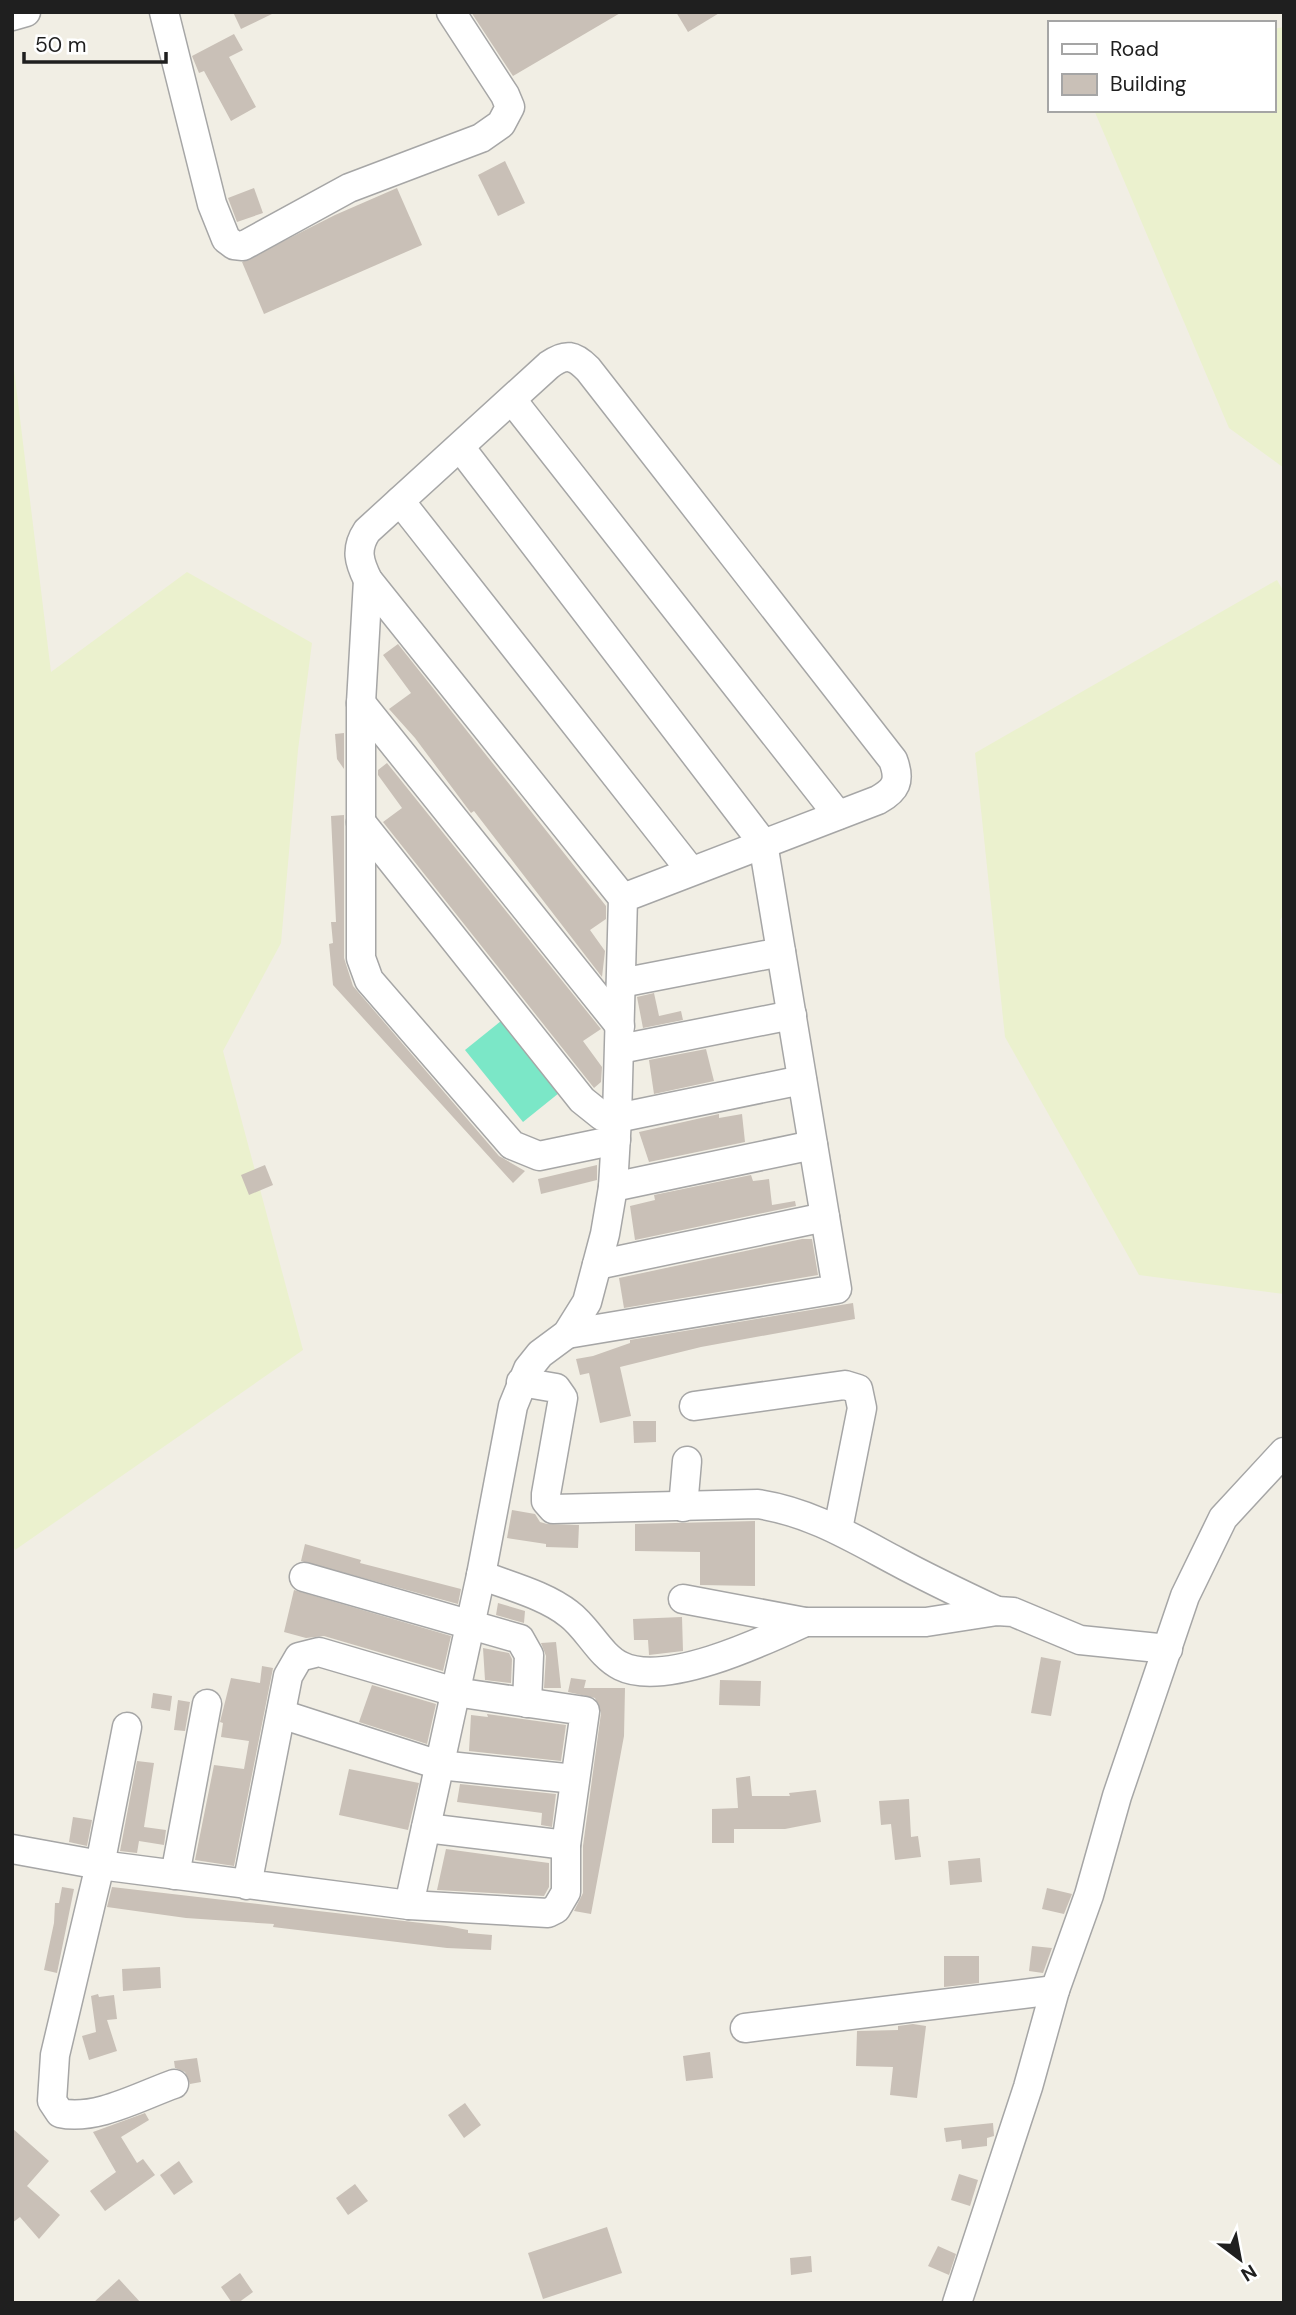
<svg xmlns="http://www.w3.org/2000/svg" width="1296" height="2315" viewBox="0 0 1296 2315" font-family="'DM Sans',sans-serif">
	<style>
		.farmland { fill: #ebf1ce }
		.pitch { fill: #7be7c7 }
		.building { fill: #c9c0b7 }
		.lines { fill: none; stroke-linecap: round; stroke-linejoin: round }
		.minor-casing { stroke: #a6a6a6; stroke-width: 31 }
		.minor { stroke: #fff; stroke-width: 28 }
	</style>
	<rect width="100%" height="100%" fill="#f1eee4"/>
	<g class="farmland">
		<path d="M1284 27V468L1229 428 1094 110H1273V29Z"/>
		<path d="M12 353 51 672 187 572 312 643 298 750 281 943 223 1051 303 1350 15 1550 12 1543Z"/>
		<path d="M1277 580 1284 592V914L1280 920 1284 965V1294L1139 1275 1005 1037 975 753Z"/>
	</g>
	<path class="pitch" d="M501 1021 559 1093 523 1122 465 1050Z"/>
	<g class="building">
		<path d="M233 12H276L241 29Z"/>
		<path d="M471 12H622L513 76Z"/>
		<path d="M676 12H721L688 32Z"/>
		<path d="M234 34 243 50 229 57 256 107 231 121 204 71 199 73 192 56Z"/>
		<path d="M505 161 525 203 498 216 478 175Z"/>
		<path d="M254 188 263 213 237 222 228 198Z"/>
		<path d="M397 188 422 245 264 314 242 262 335 215Z"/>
		<path d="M398 644 606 906V919L590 930 605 951 602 977 474 811 471 813 415 738 389 709 411 693 383 655Z"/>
		<path d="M344 733V769L337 759 335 734Z"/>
		<path d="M387 763 601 1029 583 1041 602 1067 601 1082 594 1088 383 822 402 808 378 775V770Z"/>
		<path d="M344 815V958L353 986 499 1156 525 1171 513 1183 333 985 329 944 333 943 331 922H336L331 816Z"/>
		<path d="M654 993 659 1016 681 1011 683 1020 643 1028 637 997Z"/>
		<path d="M706 1049 714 1081 654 1094 649 1060Z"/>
		<path d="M719 1114V1118L742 1114 745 1142 649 1162 639 1132Z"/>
		<path d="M265 1165 273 1185 249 1195 241 1175Z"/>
		<path d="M597 1165V1180L541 1194 538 1179Z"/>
		<path d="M751 1175 753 1181 769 1179 772 1205 795 1201 796 1206 635 1240 630 1206 655 1200 654 1195Z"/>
		<path d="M802 1239H812L818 1275 624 1308 619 1278Z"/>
		<path d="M853 1303 855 1319 701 1347 620 1367 631 1416 600 1423 589 1373 580 1375 576 1359 593 1356 630 1343V1340Z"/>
		<path d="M633 1421H656V1442L634 1443Z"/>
		<path d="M512 1510 535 1514 540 1522 547 1524 579 1525 578 1548 546 1547V1544L507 1538Z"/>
		<path d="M755 1521V1586L700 1585V1552L635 1551V1524Z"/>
		<path d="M305 1544 361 1560 360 1563 461 1589 458 1604 301 1561Z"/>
		<path d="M294 1590 451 1636 443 1671 324 1636 306 1638 284 1632Z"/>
		<path d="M498 1603 525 1611 524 1623 496 1615Z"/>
		<path d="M682 1617 683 1651 649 1655 648 1640H634L633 1619Z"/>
		<path d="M556 1642 561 1688H544L546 1656 541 1643Z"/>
		<path d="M483 1648 509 1653 512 1659 511 1683 485 1680Z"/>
		<path d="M1041 1657 1061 1661 1051 1716 1031 1713Z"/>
		<path d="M262 1666 273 1668 234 1866 195 1860 214 1765 244 1769 249 1741 221 1737 223 1723 220 1722 231 1678 260 1683Z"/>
		<path d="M571 1678 586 1680 584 1688H625L624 1736 591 1914 574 1911 583 1893V1846L601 1713 595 1698 568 1692Z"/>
		<path d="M720 1680 761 1681 760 1706 719 1705Z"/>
		<path d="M372 1685 436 1704 427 1744 359 1722Z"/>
		<path d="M153 1693 172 1696 170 1711 151 1708Z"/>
		<path d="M178 1700 190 1702 185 1731 174 1730Z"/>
		<path d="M487 1714 566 1725 561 1761 469 1751 471 1715 488 1717Z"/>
		<path d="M137 1761 154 1763 144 1827 166 1830 164 1845 139 1841 137 1853 120 1851Z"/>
		<path d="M349 1769 419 1783 408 1830 339 1815Z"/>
		<path d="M750 1776 752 1796H790L789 1793 816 1790 821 1822 785 1829H734V1843H712V1809L738 1808 736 1778Z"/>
		<path d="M460 1784 556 1794 552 1827 541 1825 542 1813 457 1802Z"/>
		<path d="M909 1799 911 1837 918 1836 921 1857 895 1860 891 1824 881 1825 879 1801Z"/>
		<path d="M73 1817 92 1820 87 1846 69 1842Z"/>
		<path d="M446 1849 549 1863V1887L544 1896 437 1890Z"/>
		<path d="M980 1858 982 1882 950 1885 948 1861Z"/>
		<path d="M62 1887 74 1889 57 1973 44 1970 54 1923 55 1903H59Z"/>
		<path d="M112 1887 447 1926 468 1930V1933L492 1935 491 1950 447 1948 273 1927 274 1924 186 1918 107 1907Z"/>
		<path d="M1047 1888 1072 1894 1064 1914 1042 1909Z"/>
		<path d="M1032 1946 1052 1948 1043 1973 1029 1971Z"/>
		<path d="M944 1956H979V1983L944 1987Z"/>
		<path d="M160 1967 161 1988 123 1991 122 1969Z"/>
		<path d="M98 1994 99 1997 114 1995 117 2019 107 2020 117 2051 89 2060 82 2036 96 2032 91 1996Z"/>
		<path d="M913 2024 926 2026 917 2098 890 2095 893 2067 856 2066 857 2031 898 2030V2026Z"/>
		<path d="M710 2052 713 2078 686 2081 683 2056Z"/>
		<path d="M197 2058 201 2082 190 2084 185 2072 175 2068 174 2061Z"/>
		<path d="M465 2103 481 2125 464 2138 448 2115Z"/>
		<path d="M145 2113 149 2120 121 2137 137 2163 143 2159 155 2175 105 2211 90 2191 116 2172 93 2132Z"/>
		<path d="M993 2123 994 2136 987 2138V2146L962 2149 961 2140 946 2142 944 2128Z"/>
		<path d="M12 2128 49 2161 27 2186 60 2215 39 2239 20 2217 12 2223Z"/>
		<path d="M179 2161 193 2182 174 2195 160 2175Z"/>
		<path d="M959 2174 978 2180 970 2206 951 2200Z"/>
		<path d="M355 2184 368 2201 348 2215 336 2198Z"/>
		<path d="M607 2227 622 2273 543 2299 528 2253Z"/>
		<path d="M938 2246 956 2254 949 2275 928 2266Z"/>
		<path d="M811 2256 812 2272 791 2275 790 2258Z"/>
		<path d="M240 2273 253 2292 238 2303H232L221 2287Z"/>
		<path d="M119 2279 141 2303H93Z"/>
	</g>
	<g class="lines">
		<defs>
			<g id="minor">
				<path d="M164 12 212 204 226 239 234 245 243 246 349 188 481 138 501 124 510 107 505 95 451 12"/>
				<path d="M12 16 26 12"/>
				<path d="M512 400 838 815"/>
				<path d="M460 447 763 843 837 1289 567 1334"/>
				<path d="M400 501 691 871"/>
				<path d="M368 580 361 703V958L369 980 512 1145 539 1156 616 1140"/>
				<path d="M361 703 620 1026"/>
				<path d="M361 822 582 1100 602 1116 617 1118 802 1080"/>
				<path d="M621 983 781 952"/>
				<path d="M620 1049 792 1015"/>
				<path d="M613 1187 813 1145"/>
				<path d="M597 1265 825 1217"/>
				<path d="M521 1382 556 1388 563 1398 546 1494V1501L553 1509 758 1504C810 1512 851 1537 896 1561 929 1579 963 1595 997 1611"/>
				<path d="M694 1406 845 1385 858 1389 862 1408 838 1529"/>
				<path d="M683 1507 687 1461"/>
				<path d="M481 1575C509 1586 545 1595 569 1614 588 1628 600 1656 621 1666 665 1688 764 1641 805 1622"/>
				<path d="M304 1577 520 1639 529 1655 527 1703"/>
				<path d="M683 1599 805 1622H926L997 1611 1013 1612 1080 1640 1168 1649"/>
				<path d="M281 1714 439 1765 575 1779"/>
				<path d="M127 1727 100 1865 55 2055 52 2101 60 2113C96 2121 140 2096 174 2084"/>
				<path d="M426 1828 566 1845"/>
				<path d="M12 1849 100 1865 409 1905 548 1913 556 1909 566 1892V1845L585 1711 455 1692 319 1652 299 1657 288 1676 247 1885"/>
				<path d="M175 1875 207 1704"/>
				<path d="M409 1905 481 1575 513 1406 528 1369 540 1354 567 1334 587 1302 605 1234 613 1187 617 1118 623 898 368 580C359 562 355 549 367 531L549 365C566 353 574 355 588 369L893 760C901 781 896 790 878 800L623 898"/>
				<path d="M745 2028 1055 1990"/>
				<path d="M957 2303 1028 2087 1055 1990 1089 1895 1117 1796 1185 1596 1223 1518 1284 1452"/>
			</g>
		</defs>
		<use href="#minor" class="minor-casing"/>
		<use href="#minor" class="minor"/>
	</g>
	<rect width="1296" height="2315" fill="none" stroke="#1f1f1f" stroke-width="28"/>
	<rect x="1048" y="21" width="228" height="91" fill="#ffffff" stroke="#a5a5a5" stroke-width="2"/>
	<rect x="1062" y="44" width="35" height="10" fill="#ffffff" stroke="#a5a5a5" stroke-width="2"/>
	<text x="1110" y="56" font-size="21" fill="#1f1f1f">Road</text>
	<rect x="1062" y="74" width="35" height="21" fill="#c9c0b7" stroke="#a5a5a5" stroke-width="2"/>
	<text x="1110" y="91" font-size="21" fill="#1f1f1f">Building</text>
	<g transform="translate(1240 2259) rotate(148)" stroke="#ffffff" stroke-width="5" paint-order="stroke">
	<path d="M0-5L12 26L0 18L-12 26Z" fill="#1f1f1f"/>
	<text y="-10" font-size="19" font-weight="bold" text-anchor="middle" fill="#1f1f1f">N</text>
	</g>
	<path d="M24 52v10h142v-10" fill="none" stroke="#1f1f1f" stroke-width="3.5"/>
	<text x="35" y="52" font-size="21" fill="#1f1f1f" stroke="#ffffff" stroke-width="5" paint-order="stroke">50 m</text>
</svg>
